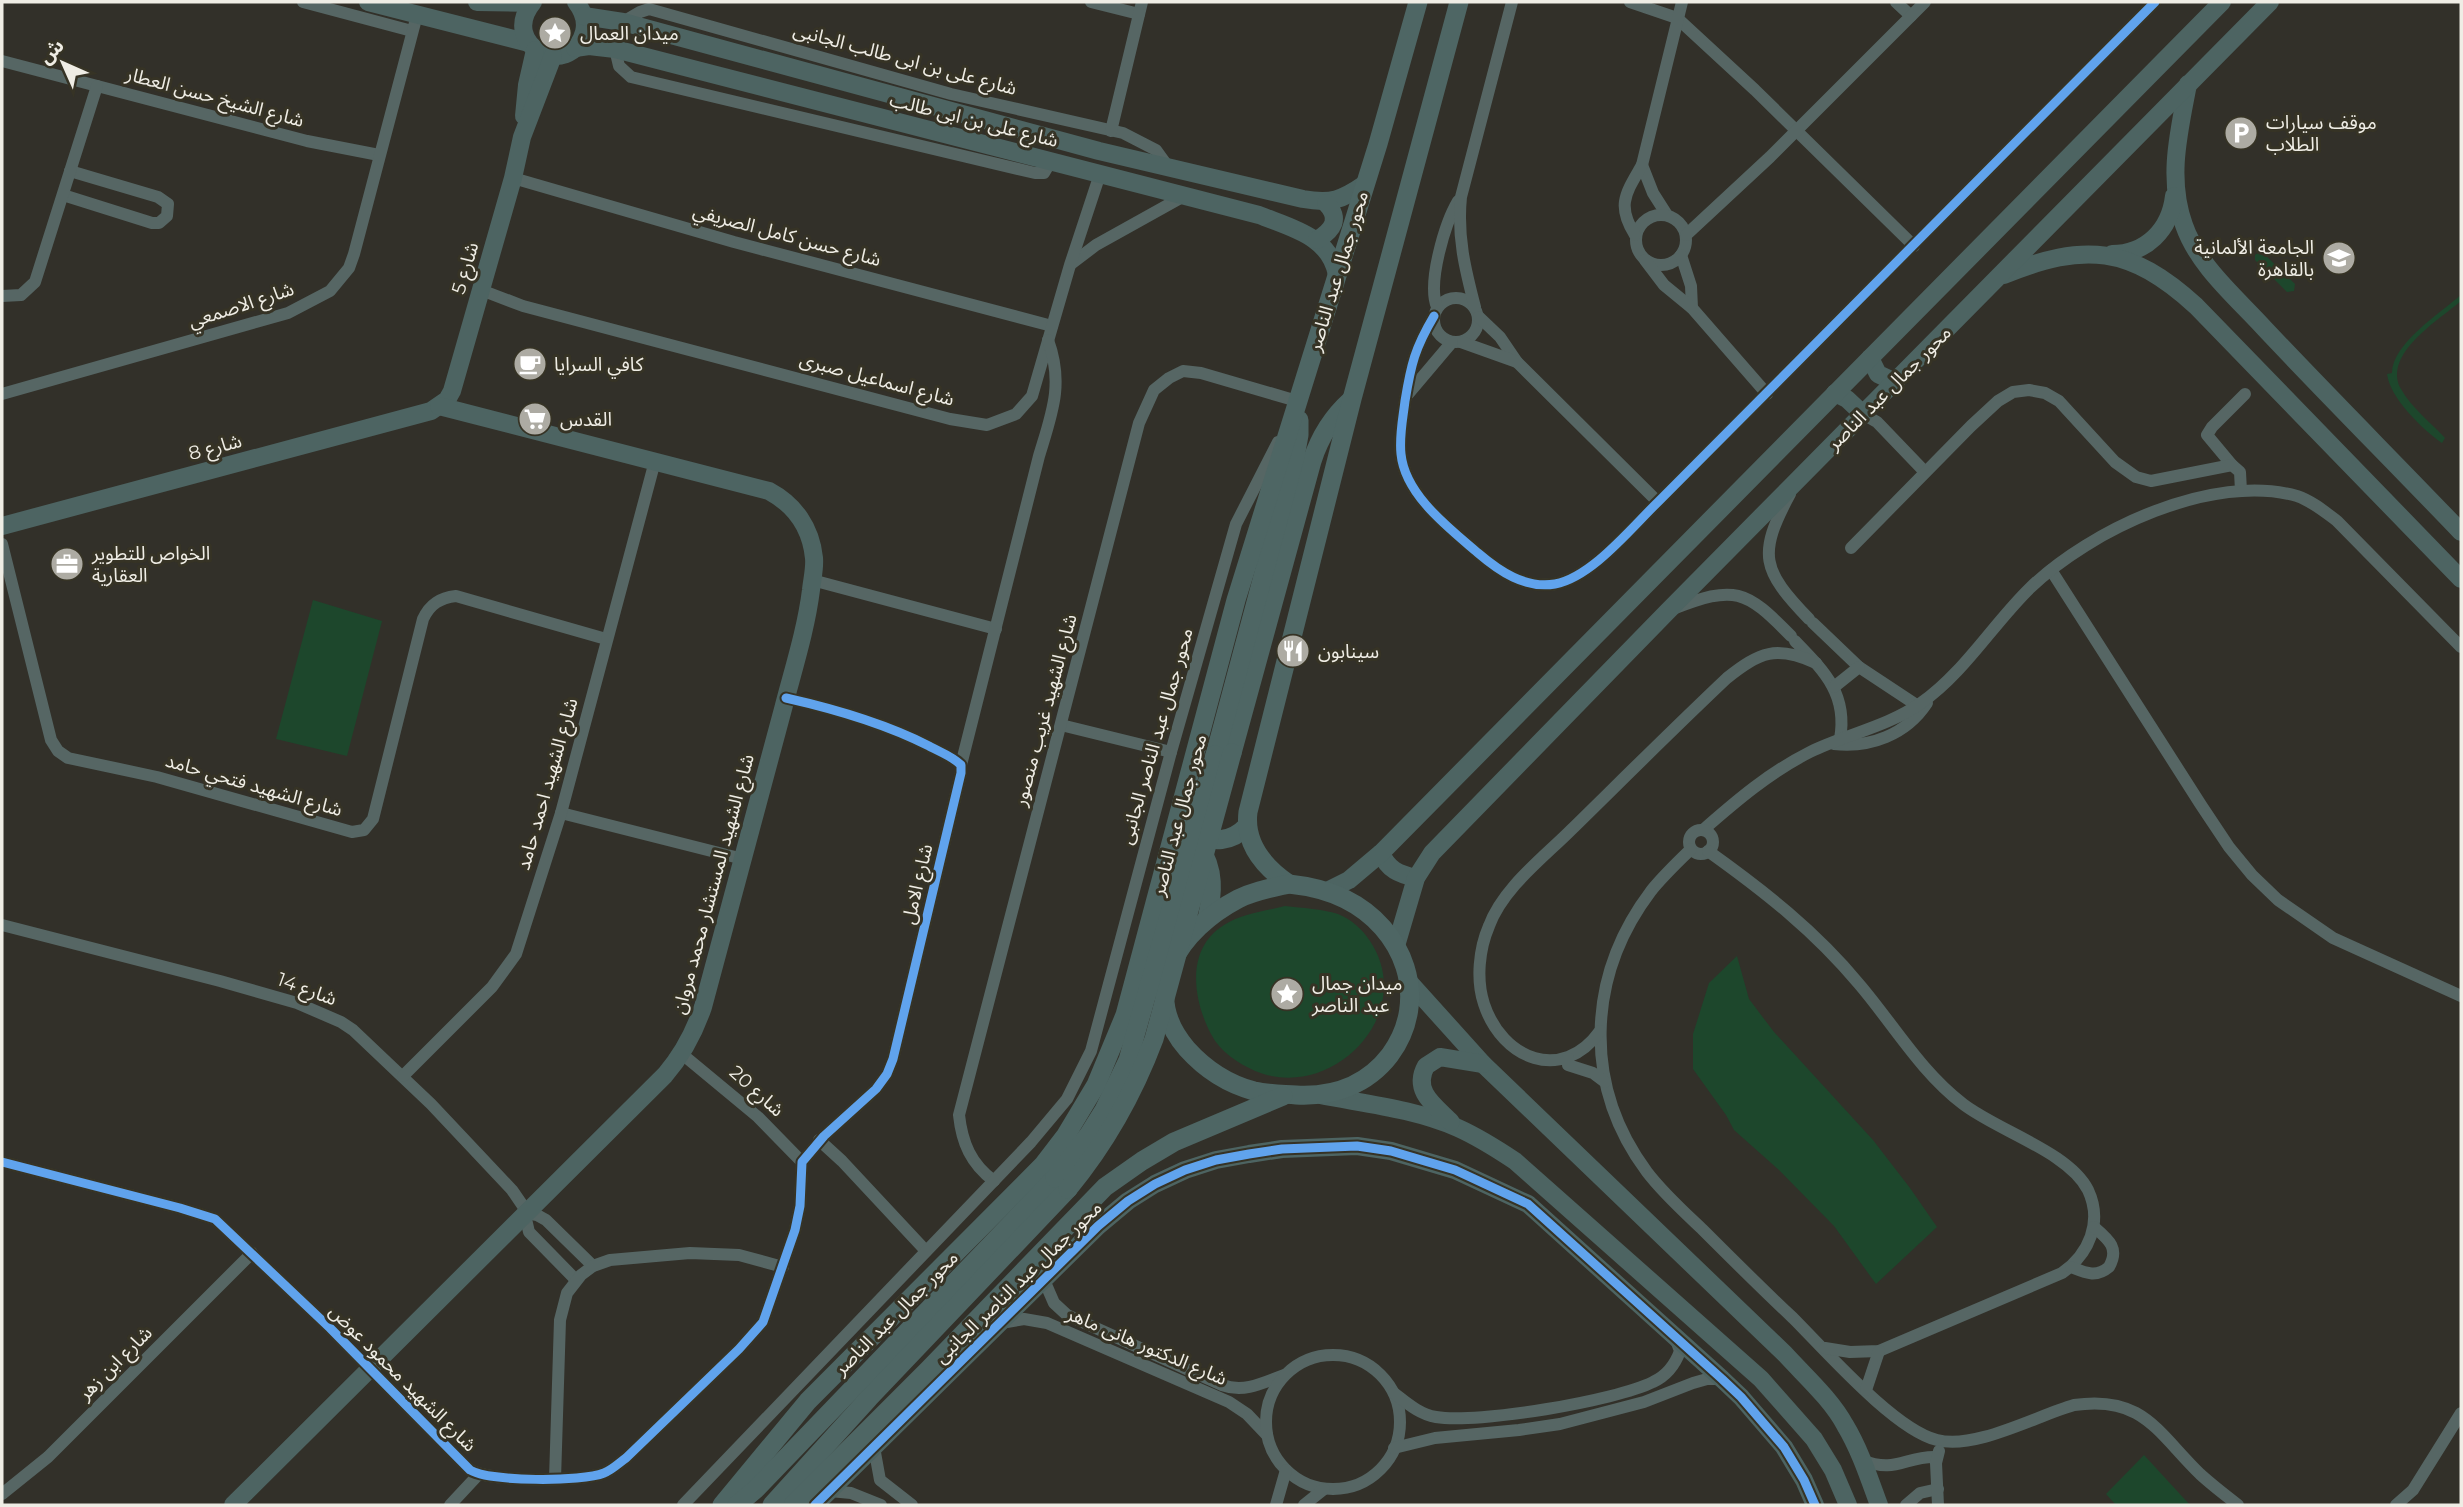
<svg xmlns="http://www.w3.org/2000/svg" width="2463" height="1507" viewBox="0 0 2463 1507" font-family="Montserrat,'Noto Sans Arabic',sans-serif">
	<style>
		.green { fill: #1d472c }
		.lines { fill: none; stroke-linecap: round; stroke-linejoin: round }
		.street { stroke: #566664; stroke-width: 12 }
		.secondary { stroke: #4d6462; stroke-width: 18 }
		.primary { stroke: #4e6664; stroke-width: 19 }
		.primary-bridge { stroke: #4e6664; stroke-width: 19 }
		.cycleway-casing { stroke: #363325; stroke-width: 13 }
		.cycleway { stroke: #60a3ed; stroke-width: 9 }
		.labels { text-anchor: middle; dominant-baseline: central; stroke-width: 6; stroke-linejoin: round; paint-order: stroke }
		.poi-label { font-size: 19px; fill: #efede5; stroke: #363325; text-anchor: start }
		.street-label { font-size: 19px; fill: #efede5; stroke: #363325 }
	</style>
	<rect width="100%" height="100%" fill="#323029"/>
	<g class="green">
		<path d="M2261 251 2295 284 2294 291 2287 292 2255 260V255Z"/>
		<path d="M2461 295V301C2439 320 2382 354 2401 389 2411 407 2431 423 2445 438L2442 443C2422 429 2390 398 2387 374L2392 373C2392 344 2440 313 2461 295Z"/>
		<path d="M313 600 382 621 347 756 276 739Z"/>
		<path d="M1285 906C1303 908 1322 909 1338 914 1351 919 1363 930 1370 941 1418 1013 1333 1103 1255 1071 1238 1063 1220 1052 1211 1034 1193 1000 1185 949 1224 925 1241 914 1266 911 1285 906Z"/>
		<path d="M1737 956 1749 999 1774 1032 1873 1140 1910 1188 1937 1227 1876 1284 1834 1226 1779 1170 1734 1130 1726 1115 1693 1069V1034L1709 983Z"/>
		<path d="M2144 1455 2190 1505H2116L2106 1494Z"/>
	</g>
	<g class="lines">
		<g class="street">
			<path d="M303 2 412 31"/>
			<path d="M1091 2 1139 14"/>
			<path d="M1630 2 1677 18 1755 90 1914 246"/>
			<path d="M1896 2 1911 16"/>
			<path d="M623 22 640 12 649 9 951 94 1123 133 1156 150 1169 168"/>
			<path d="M615 49 619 66 631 77 1035 173H1044L1051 161"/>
			<path d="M2 61 307 141 379 155"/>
			<path d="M1111 131 1142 2"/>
			<path d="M1642 165 1653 193 1667 215"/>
			<path d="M513 178 734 242 1052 326"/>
			<path d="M63 195 152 223H159L167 216 168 204 158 197 70 171"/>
			<circle cx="1661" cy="240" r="25"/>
			<path d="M1635 235C1616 205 1626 193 1642 165L1682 2"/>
			<path d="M1686 235 1770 157 1925 2"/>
			<path d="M1681 255 1691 286 1692 308"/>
			<path d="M1645 260 1664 285 1692 308 1767 394"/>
			<path d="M1071 264 1096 245 1184 196"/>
			<path d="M481 290 523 306 950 419 987 425 1016 414 1032 396 1070 265 1100 174"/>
			<path d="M2 296 21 295 35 282 97 86"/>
			<circle cx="1456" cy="320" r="22"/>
			<path d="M1437 307C1427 283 1445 223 1458 201"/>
			<path d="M1475 307C1465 269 1457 236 1461 197L1512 2"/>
			<path d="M1434 316C1415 348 1411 364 1405 401 1403 418 1399 436 1401 454 1405 495 1449 528 1478 553 1499 571 1525 589 1555 584 1592 577 1631 528 1658 502L2155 2"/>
			<path d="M1479 317 1500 337 1517 362 1658 502"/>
			<path d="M1461 342 1517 362"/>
			<path d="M2 394 288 313 330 291 349 268 354 254 417 15"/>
			<path d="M1408 394 1452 342"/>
			<path d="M1863 414 1877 422 1925 472"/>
			<path d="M2232 465 2207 435 2212 427 2245 394"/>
			<path d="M1790 494C1757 555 1762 570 1809 619"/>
			<path d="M2 544 51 740 58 751 68 758 157 777 352 832 364 830 373 819 423 619C430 604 440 598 456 596L606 639"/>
			<path d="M1851 548 1971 426 1998 401 2013 392 2029 390 2045 393 2059 401 2115 462 2136 477 2151 481 2232 465 2240 472 2241 491"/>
			<path d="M2051 570 2201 805 2229 847 2252 875 2278 900 2333 938 2461 996"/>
			<path d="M812 580 996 629"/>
			<path d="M1673 609C1735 585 1745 589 1791 636"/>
			<path d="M1813 623 1859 667 1918 706"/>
			<path d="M1795 641C1824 671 1848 694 1840 739"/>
			<path d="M1834 687 1859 667"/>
			<path d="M1061 725 1171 752"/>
			<path d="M1834 744C1870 748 1906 735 1927 703"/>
			<path d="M961 765 1039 456C1052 413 1064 384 1048 340"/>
			<path d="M561 813 743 859"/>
			<path d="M1703 830C1736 801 1770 772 1810 752 1847 734 1887 727 1921 703 1964 673 1993 624 2030 588 2090 530 2213 472 2297 496 2312 501 2325 512 2337 521L2461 647"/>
			<circle cx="1701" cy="842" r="12"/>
			<path d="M1691 849C1677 863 1663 876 1651 891 1586 977 1583 1086 1647 1172 1663 1193 1683 1211 1702 1229 1732 1259 1762 1289 1793 1318 1826 1351 1895 1430 1937 1440 1975 1450 2036 1416 2074 1405 2143 1395 2157 1432 2200 1474 2212 1485 2225 1495 2238 1505"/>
			<path d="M1708 851C1764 891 1815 931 1859 984 1894 1025 1920 1071 1963 1104 1998 1131 2069 1152 2088 1190 2103 1222 2089 1254 2062 1273L1879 1351 1850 1352 1825 1348"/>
			<path d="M2 925 220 981 297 1003 341 1022 353 1030 431 1104 512 1190 523 1206 529 1232 576 1280"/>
			<path d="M1600 1031C1562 1084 1502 1059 1484 1004 1476 980 1479 949 1489 926 1503 888 1543 858 1571 830 1623 779 1674 728 1727 678 1760 652 1776 645 1816 663"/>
			<path d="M682 1054 758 1117 802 1162"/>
			<path d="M1568 1058V1065L1593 1073 1605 1082"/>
			<path d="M403 1076 492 987 516 954 561 813 655 461"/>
			<path d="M819 1140 842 1161 926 1251"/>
			<path d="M2 1162 180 1208 215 1219 330 1328 470 1470C490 1482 582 1482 604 1473 612 1470 619 1463 626 1458L739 1349 763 1322 795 1230 800 1206 802 1162 824 1136 876 1089 887 1074 893 1059 961 773V765C952 756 940 752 929 746 884 723 835 709 786 698"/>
			<path d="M994 1181C971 1164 962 1143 959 1115L1139 423 1154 390 1169 378 1183 371 1201 373 1297 401"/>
			<path d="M526 1213 537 1215 546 1220 593 1266"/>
			<path d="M2071 1267C2086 1273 2096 1278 2109 1267 2120 1248 2108 1239 2094 1227"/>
			<path d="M1044 1280 1054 1303 1067 1315 1222 1385C1244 1393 1263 1383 1284 1375"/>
			<path d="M1001 1323 1024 1319 1047 1323 1229 1402 1247 1414 1267 1435"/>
			<circle cx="1333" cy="1422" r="67"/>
			<path d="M1866 1390 1879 1351"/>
			<path d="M1394 1393C1407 1403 1419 1414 1436 1417 1477 1424 1615 1401 1653 1382 1666 1376 1675 1365 1680 1351L1676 1340"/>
			<path d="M874 1447 880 1480 912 1505"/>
			<path d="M1394 1448 1435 1438 1519 1430 1560 1424 1644 1402 1693 1383 1707 1379H1722"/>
			<path d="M1862 1460C1896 1474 1905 1456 1936 1457"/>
			<path d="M555 1479 560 1320 567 1293 581 1275 593 1266 610 1260 690 1253 739 1255 783 1267"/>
			<path d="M830 1491 851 1493 881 1505"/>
			<path d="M2 1494 48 1457 252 1253"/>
			<path d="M450 1505 478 1475"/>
			<path d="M683 1505 1031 1142 1067 1099 1091 1051 1171 752 1236 524 1278 442"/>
			<path d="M1276 1505 1286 1470"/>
			<path d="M1304 1505 1324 1489"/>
			<path d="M1906 1505 1920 1493 1938 1489"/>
			<path d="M1938 1505 1936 1463 1939 1451"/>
			<path d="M2396 1505 2413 1490 2461 1413"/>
		</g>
		<g class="secondary">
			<path d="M368 2 529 43"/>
			<path d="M477 2 531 3"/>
			<path d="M533 2C497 46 571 81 584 32 587 20 583 11 576 2"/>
			<path d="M584 16 623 22 1099 151 1303 199C1331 204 1342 200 1365 184"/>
			<path d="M575 48 589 46 615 49 1259 215C1291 228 1330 236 1337 275"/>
			<path d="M2188 84C2179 132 2167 178 2184 225 2198 266 2237 298 2265 329 2330 398 2396 464 2461 532"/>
			<path d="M524 116 527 85 535 50"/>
			<path d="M1317 240C1333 230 1341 219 1326 203"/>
			<path d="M2112 254C2146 254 2170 230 2174 196"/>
			<path d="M2004 275C2085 242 2130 246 2196 306L2461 579"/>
			<path d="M1870 358 1878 374 1895 382"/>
			<path d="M1835 393 1847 399 1863 414"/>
			<path d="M2 526 431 411 447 400 452 391 513 178 522 137 553 56"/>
			<path d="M1381 853C1388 870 1399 874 1416 878"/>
			<path d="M1327 891 1349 880 1381 853 2222 2"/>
			<path d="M1396 946 1416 878 1432 853 1668 611 2270 2"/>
			<path d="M1410 983 1483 1064 1785 1354C1805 1376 1831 1399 1845 1425 1860 1450 1869 1478 1879 1505"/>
			<path d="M1320 1095C1366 1104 1415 1109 1458 1128 1478 1137 1497 1149 1515 1161L1761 1379 1814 1439 1833 1470 1848 1505"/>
			<path d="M1451 1122C1435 1106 1412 1091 1426 1066L1440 1057 1483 1064"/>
			<path d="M233 1505 665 1075C683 1054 694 1033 703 1007 730 908 756 808 783 709 793 670 806 630 811 590 812 580 815 568 814 558 811 528 795 505 769 491L439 406"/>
			<path d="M815 1505 1098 1226 1128 1201 1155 1184 1185 1170 1216 1160 1249 1154 1282 1149 1357 1146 1391 1151 1455 1170 1528 1204 1722 1379 1741 1397 1784 1447 1804 1480 1815 1505"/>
		</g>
		<g class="primary">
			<path d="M1232 753 1312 461C1320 436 1332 417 1351 400"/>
			<path d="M1215 755 1295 457 1299 435V420"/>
			<path d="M1194 832C1212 844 1232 842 1247 826"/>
			<path d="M1199 846C1215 870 1213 893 1207 919"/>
			<path d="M1289 884C1264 867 1244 844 1248 812L1352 399 1459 2"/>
			<path d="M1289 884C1308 886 1327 890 1345 899 1404 928 1431 999 1390 1055 1367 1085 1333 1097 1296 1095 1282 1094 1268 1094 1254 1091 1228 1084 1205 1069 1187 1049 1136 990 1181 929 1238 899 1254 891 1271 888 1289 884Z"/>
			<path d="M722 1505 808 1401 1043 1165 1066 1135 1096 1085 1125 1015 1236 600 1378 144 1418 2"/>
			<path d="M737 1505 756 1489 1055 1178"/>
			<path d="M772 1505 869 1398 1068 1189"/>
			<path d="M793 1505 929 1369 1105 1187 1142 1161 1174 1142 1283 1096"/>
		</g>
		<g class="primary-bridge">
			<path d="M1055 1178 1089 1134 1104 1110 1128 1060 1215 755"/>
			<path d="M1068 1189C1106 1143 1133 1095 1154 1039L1232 753"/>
		</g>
		<defs>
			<g id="cycleway">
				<path d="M1434 316C1415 348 1411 364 1405 401 1403 418 1399 436 1401 454 1405 495 1449 528 1478 553 1499 571 1525 589 1555 584 1592 577 1631 528 1658 502L2155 2"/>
				<path d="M2 1162 180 1208 215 1219 330 1328 470 1470C490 1482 582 1482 604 1473 612 1470 619 1463 626 1458L739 1349 763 1322 795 1230 800 1206 802 1162 824 1136 876 1089 887 1074 893 1059 961 773V765C952 756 940 752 929 746 884 723 835 709 786 698"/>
				<path d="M815 1505 1098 1226 1128 1201 1155 1184 1185 1170 1216 1160 1249 1154 1282 1149 1357 1146 1391 1151 1455 1170 1528 1204 1722 1379 1741 1397 1784 1447 1804 1480 1815 1505"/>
			</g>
		</defs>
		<use href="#cycleway" class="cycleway-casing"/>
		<use href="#cycleway" class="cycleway"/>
	</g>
	<defs>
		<symbol id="sight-disc" viewBox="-11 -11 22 22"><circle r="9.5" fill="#adaba3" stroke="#363325"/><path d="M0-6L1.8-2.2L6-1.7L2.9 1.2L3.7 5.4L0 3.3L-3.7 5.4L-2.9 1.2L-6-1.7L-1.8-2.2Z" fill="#fff"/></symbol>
		<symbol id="parking-disc" viewBox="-11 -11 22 22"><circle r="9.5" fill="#adaba3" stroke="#363325"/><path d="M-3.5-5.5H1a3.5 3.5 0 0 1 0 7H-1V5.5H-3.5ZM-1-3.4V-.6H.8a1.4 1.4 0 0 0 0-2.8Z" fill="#fff"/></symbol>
		<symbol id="university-disc" viewBox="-11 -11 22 22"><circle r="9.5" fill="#adaba3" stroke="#363325"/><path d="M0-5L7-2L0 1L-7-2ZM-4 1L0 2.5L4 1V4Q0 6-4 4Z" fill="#fff"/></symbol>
		<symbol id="cafe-disc" viewBox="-11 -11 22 22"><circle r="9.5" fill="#adaba3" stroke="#363325"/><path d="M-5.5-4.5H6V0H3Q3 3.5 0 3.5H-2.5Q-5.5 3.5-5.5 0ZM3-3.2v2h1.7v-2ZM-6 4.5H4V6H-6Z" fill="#fff"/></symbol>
		<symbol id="supermarket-disc" viewBox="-11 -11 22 22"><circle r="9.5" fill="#adaba3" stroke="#363325"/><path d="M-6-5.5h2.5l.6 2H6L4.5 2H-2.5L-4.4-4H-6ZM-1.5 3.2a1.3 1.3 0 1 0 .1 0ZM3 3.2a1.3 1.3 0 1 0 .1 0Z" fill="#fff"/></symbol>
		<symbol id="office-disc" viewBox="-11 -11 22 22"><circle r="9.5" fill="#adaba3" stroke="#363325"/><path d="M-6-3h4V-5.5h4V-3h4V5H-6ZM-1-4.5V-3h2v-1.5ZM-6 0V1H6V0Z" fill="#fff"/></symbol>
		<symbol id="restaurant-disc" viewBox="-11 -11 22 22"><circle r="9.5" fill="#adaba3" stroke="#363325"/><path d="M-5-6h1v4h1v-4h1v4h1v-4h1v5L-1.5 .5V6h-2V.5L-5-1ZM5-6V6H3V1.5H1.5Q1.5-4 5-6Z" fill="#fff"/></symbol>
	</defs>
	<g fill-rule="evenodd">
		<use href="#sight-disc" x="536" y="14" width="38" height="38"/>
		<use href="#parking-disc" x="2222" y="114" width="38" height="38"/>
		<use href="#university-disc" x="2320" y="239" width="38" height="38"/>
		<use href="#cafe-disc" x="511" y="345" width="38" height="38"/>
		<use href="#supermarket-disc" x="516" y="400" width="38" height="38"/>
		<use href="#office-disc" x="48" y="545" width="38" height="38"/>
		<use href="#restaurant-disc" x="1274" y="632" width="38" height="38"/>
		<use href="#sight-disc" x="1268" y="975" width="38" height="38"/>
	</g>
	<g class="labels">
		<g class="poi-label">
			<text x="580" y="33">ميدان العمال</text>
			<text x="2266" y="122">موقف سيارات<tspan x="2266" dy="22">الطلاب</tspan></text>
			<text x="2314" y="247" text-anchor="end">الجامعة الألمانية<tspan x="2314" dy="22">بالقاهرة</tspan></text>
			<text x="554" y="364">كافي السرايا</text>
			<text x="560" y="419">القدس</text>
			<text x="92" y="553">الخواص للتطوير<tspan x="92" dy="22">العقارية</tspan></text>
			<text x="1318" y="651">سينابون</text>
			<text x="1312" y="983">ميدان جمال<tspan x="1312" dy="22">عبد الناصر</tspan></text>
		</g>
		<g class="street-label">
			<text transform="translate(905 59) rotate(15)">شارع على بن ابى طالب الجانبى</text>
			<text transform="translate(215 97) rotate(15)">شارع الشيخ حسن العطار</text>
			<text transform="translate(974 120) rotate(14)">شارع على بن ابى طالب</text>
			<text transform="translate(787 235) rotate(15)">شارع حسن كامل الصريفي</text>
			<text transform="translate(465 268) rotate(-74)">شارع 5</text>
			<text transform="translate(1338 271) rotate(-73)">محور جمال عبد الناصر</text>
			<text transform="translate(241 305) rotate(-18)">شارع الاصمعي</text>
			<text transform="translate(877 379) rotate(15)">شارع اسماعيل صبرى</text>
			<text transform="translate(1889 388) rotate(-45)">محور جمال عبد الناصر</text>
			<text transform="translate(215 447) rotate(-15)">شارع 8</text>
			<text transform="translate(1045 710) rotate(-75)">شارع الشهيد غريب منصور</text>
			<text transform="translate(1156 736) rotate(-74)">محور جمال عبد الناصر الجانبى</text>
			<text transform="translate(547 784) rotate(-74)">شارع الشهيد احمد حامد</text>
			<text transform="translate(254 785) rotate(16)">شارع الشهيد فتحي حامد</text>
			<text transform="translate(1179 815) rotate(-75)">محور جمال عبد الناصر</text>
			<text transform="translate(713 884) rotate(-75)">شارع الشهيد المستشار محمد مروان</text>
			<text transform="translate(917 884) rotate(-77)">شارع الامل</text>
			<text transform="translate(307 989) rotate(20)">شارع 14</text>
			<text transform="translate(757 1091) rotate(42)">شارع 20</text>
			<text transform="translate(1018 1282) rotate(-44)">محور جمال عبد الناصر الجانبى</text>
			<text transform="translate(896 1313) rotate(-45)">محور جمال عبد الناصر</text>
			<text transform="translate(1147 1346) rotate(23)">شارع الدكتور هانى ماهر</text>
			<text transform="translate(115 1363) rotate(-45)">شارع ابن زهر</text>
			<text transform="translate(403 1378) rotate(45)">شارع الشهيد محمود عوض</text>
		</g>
	</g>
	<rect width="2463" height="1507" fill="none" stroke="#efede5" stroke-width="7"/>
	<g transform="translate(63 63) rotate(315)" stroke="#363325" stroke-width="5" paint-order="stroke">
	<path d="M0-5L12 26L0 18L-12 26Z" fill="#efede5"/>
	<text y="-10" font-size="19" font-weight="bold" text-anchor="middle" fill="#efede5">ش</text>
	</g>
</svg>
